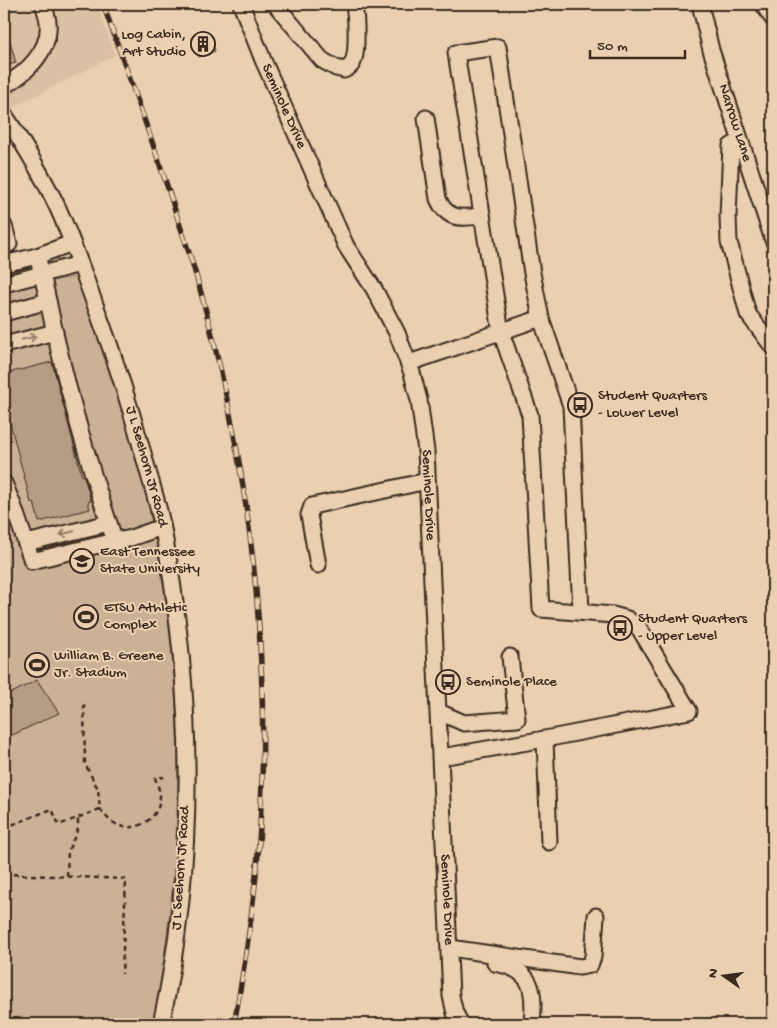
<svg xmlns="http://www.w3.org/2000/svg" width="777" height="1028" viewBox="0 0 777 1028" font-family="'Gochi Hand',sans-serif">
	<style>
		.built { fill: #dac1a4 }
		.green { fill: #cbb297; stroke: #836e5a }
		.building { fill: #b49d84; stroke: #3b2a1e }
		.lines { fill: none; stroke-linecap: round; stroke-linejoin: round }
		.minor-casing { stroke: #3b2a1e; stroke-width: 19 }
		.path { stroke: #3b2a1e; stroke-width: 2.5; stroke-dasharray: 5 4; stroke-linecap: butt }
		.minor { stroke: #ead0b1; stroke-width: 15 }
		.rail-casing { stroke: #3b2a1e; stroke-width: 5.5 }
		.rail { stroke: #ead0b1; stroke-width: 4; stroke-dasharray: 11; stroke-linecap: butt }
		.oneway { stroke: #927d68 }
		.labels { text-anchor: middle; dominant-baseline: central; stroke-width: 4; stroke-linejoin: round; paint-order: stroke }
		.poi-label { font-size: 15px; fill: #3b2a1e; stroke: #ead0b1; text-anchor: start }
		.street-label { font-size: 15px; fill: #3b2a1e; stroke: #ead0b1 }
	</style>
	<rect width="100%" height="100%" fill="#ead0b1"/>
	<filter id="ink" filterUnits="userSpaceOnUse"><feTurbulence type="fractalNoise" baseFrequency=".02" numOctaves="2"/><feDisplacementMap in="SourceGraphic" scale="10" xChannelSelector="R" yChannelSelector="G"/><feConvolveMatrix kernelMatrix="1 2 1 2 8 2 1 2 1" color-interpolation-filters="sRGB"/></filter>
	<g filter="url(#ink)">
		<path class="built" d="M4 4H97L115 55 4 112Z"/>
		<path class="green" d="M73 277 78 281C104 354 131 427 148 503 179 644 186 783 168 926 164 959 160 992 153 1024H4V292L31 285Z"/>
		<g class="building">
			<path d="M4 31H7L16 63 4 66Z"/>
			<path d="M208 32 215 51 199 57 192 38Z"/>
			<path d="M52 362 82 476H84L91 501 88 502 90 509 39 522 34 502 31 503 4 400V374Z"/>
			<path d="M37 680 59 713 4 739V697Z"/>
		</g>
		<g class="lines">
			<defs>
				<g id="minor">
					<path id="s1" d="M241 4 263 60 346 246 374 289 397 333 412 373 419 400 426 451 451 996 455 1013 461 1024"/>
					<path d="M275 4 322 60 336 68 344 70C349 68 353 64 354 59 357 49 357 13 353 4"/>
					<path id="s2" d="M700 4 711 50 773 240"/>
					<path d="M763 4 773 19"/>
					<path d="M4 86C25 74 51 51 48 23 48 17 45 10 43 4"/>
					<path id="s3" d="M4 114C23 143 41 173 56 204 72 238 84 275 97 310 116 361 132 412 146 464 152 486 159 507 163 529 194 691 197 862 161 1024"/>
					<path d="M426 118 438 199C448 221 461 218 482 216"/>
					<path d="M740 141 731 146 728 216 729 242 748 314 773 347"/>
					<path d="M4 226 9 244 4 245"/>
					<path d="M37 256C45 283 50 311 56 338 72 406 92 475 115 541L128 539 162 527"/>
					<path d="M4 264 37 256 72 243"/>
					<path d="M4 284 80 264"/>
					<path d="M4 313 48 301"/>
					<path d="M4 345 55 332"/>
					<path d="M409 363 541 318 571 406 581 611"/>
					<path d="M4 483 13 505 32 561 115 541"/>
					<path d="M26 543 109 523"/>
					<path d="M318 565 309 515 312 506 427 481"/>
					<path d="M439 712 464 723 517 719 510 657"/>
					<path d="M545 739 549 842"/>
					<path d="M441 757 545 739 689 711 639 628 627 619 613 615 541 609 530 415 501 332 456 53 498 47 532 273 541 318"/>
					<path d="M450 948 580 967 590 965 593 957 596 916"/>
					<path d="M495 963C533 969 535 990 532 1024"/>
				</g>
			</defs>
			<use href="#minor" class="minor-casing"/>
			<g class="path">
				<path d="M100 809C104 814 108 820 114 823 133 835 160 820 160 797 160 790 157 784 155 778L164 777"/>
				<path d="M4 828 52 809 59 825 100 809 98 789 85 764 84 702"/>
				<path d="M4 874 126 879 122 974"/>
				<path d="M67 876 68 851 78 829V818"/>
			</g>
			<use href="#minor" class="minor"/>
			<defs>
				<path id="rail" d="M103 4C127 71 152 139 174 207 182 232 191 257 198 282 248 459 271 642 260 827 256 893 246 959 234 1024"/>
			</defs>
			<use href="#rail" class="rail-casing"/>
			<use href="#rail" class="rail"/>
		</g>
		<defs><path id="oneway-shaft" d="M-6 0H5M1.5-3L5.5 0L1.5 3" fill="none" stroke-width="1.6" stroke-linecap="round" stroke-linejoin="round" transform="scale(1.25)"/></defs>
		<g class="oneway">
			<use href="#oneway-shaft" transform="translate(29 338) rotate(-14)"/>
			<use href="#oneway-shaft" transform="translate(67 533) rotate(167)"/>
		</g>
	</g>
	<defs>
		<symbol id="building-ring" viewBox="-11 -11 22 22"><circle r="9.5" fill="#ead0b1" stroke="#3b2a1e" stroke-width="1.5"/><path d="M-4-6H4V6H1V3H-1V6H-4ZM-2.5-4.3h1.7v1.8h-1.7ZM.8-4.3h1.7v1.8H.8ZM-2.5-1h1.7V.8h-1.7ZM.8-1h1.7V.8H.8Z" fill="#3b2a1e"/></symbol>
		<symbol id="bus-ring" viewBox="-11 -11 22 22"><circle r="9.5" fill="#ead0b1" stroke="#3b2a1e" stroke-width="1.5"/><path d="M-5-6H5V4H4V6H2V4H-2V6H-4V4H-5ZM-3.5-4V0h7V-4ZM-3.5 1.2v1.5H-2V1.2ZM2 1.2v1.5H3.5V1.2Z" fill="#3b2a1e"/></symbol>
		<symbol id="university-ring" viewBox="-11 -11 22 22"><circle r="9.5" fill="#ead0b1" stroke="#3b2a1e" stroke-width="1.5"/><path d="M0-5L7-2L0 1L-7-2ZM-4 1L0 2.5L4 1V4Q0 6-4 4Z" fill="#3b2a1e"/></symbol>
		<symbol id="stadium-ring" viewBox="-11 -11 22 22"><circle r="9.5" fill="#ead0b1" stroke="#3b2a1e" stroke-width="1.5"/><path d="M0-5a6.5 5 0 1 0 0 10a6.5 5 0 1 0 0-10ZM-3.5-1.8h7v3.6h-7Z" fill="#3b2a1e"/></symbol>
	</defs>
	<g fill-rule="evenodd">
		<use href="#building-ring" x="189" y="30" width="28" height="28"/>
		<use href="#bus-ring" x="566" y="391" width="28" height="28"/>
		<use href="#university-ring" x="68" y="547" width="28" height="28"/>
		<use href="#stadium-ring" x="72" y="603" width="28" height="28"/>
		<use href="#bus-ring" x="606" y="614" width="28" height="28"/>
		<use href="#stadium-ring" x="23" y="651" width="28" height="28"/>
		<use href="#bus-ring" x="434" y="668" width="28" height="28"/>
	</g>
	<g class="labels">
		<g class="poi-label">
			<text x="186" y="35" text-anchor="end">Log Cabin,<tspan x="186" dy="17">Art Studio</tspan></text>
			<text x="598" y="396">Student Quarters<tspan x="598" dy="17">- Lower Level</tspan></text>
			<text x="100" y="552">East Tennessee<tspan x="100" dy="17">State University</tspan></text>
			<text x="104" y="608">ETSU Athletic<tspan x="104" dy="17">Complex</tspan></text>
			<text x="638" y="619">Student Quarters<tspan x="638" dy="17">- Upper Level</tspan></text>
			<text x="54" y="656">William B. Greene<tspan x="54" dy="17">Jr. Stadium</tspan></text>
			<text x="466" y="682">Seminole Place</text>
		</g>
		<g class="street-label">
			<text stroke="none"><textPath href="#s1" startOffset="111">Seminole Drive</textPath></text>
			<text stroke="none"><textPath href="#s2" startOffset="124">Narrow Lane</textPath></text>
			<text stroke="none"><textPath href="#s3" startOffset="382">J L Seehorn Jr Road</textPath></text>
			<text stroke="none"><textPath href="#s1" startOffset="531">Seminole Drive</textPath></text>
			<text transform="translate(181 868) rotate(-86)">J L Seehorn Jr Road</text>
			<text stroke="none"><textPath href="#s1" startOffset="936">Seminole Drive</textPath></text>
		</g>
	</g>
	<rect width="777" height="1028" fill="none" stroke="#ead0b1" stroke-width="20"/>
	<rect x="10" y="10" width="757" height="1008" fill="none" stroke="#3b2a1e" stroke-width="2" filter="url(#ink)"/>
	<g transform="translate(724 976) rotate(284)" stroke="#ead0b1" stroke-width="4" paint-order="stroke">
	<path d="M0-4L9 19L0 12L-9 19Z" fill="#3b2a1e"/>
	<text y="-8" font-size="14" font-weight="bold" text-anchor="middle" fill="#3b2a1e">N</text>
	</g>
	<path d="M590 50v8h95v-8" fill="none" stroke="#3b2a1e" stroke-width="2.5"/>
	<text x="597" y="50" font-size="15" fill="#3b2a1e" stroke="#ead0b1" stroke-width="4" paint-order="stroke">50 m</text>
</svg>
